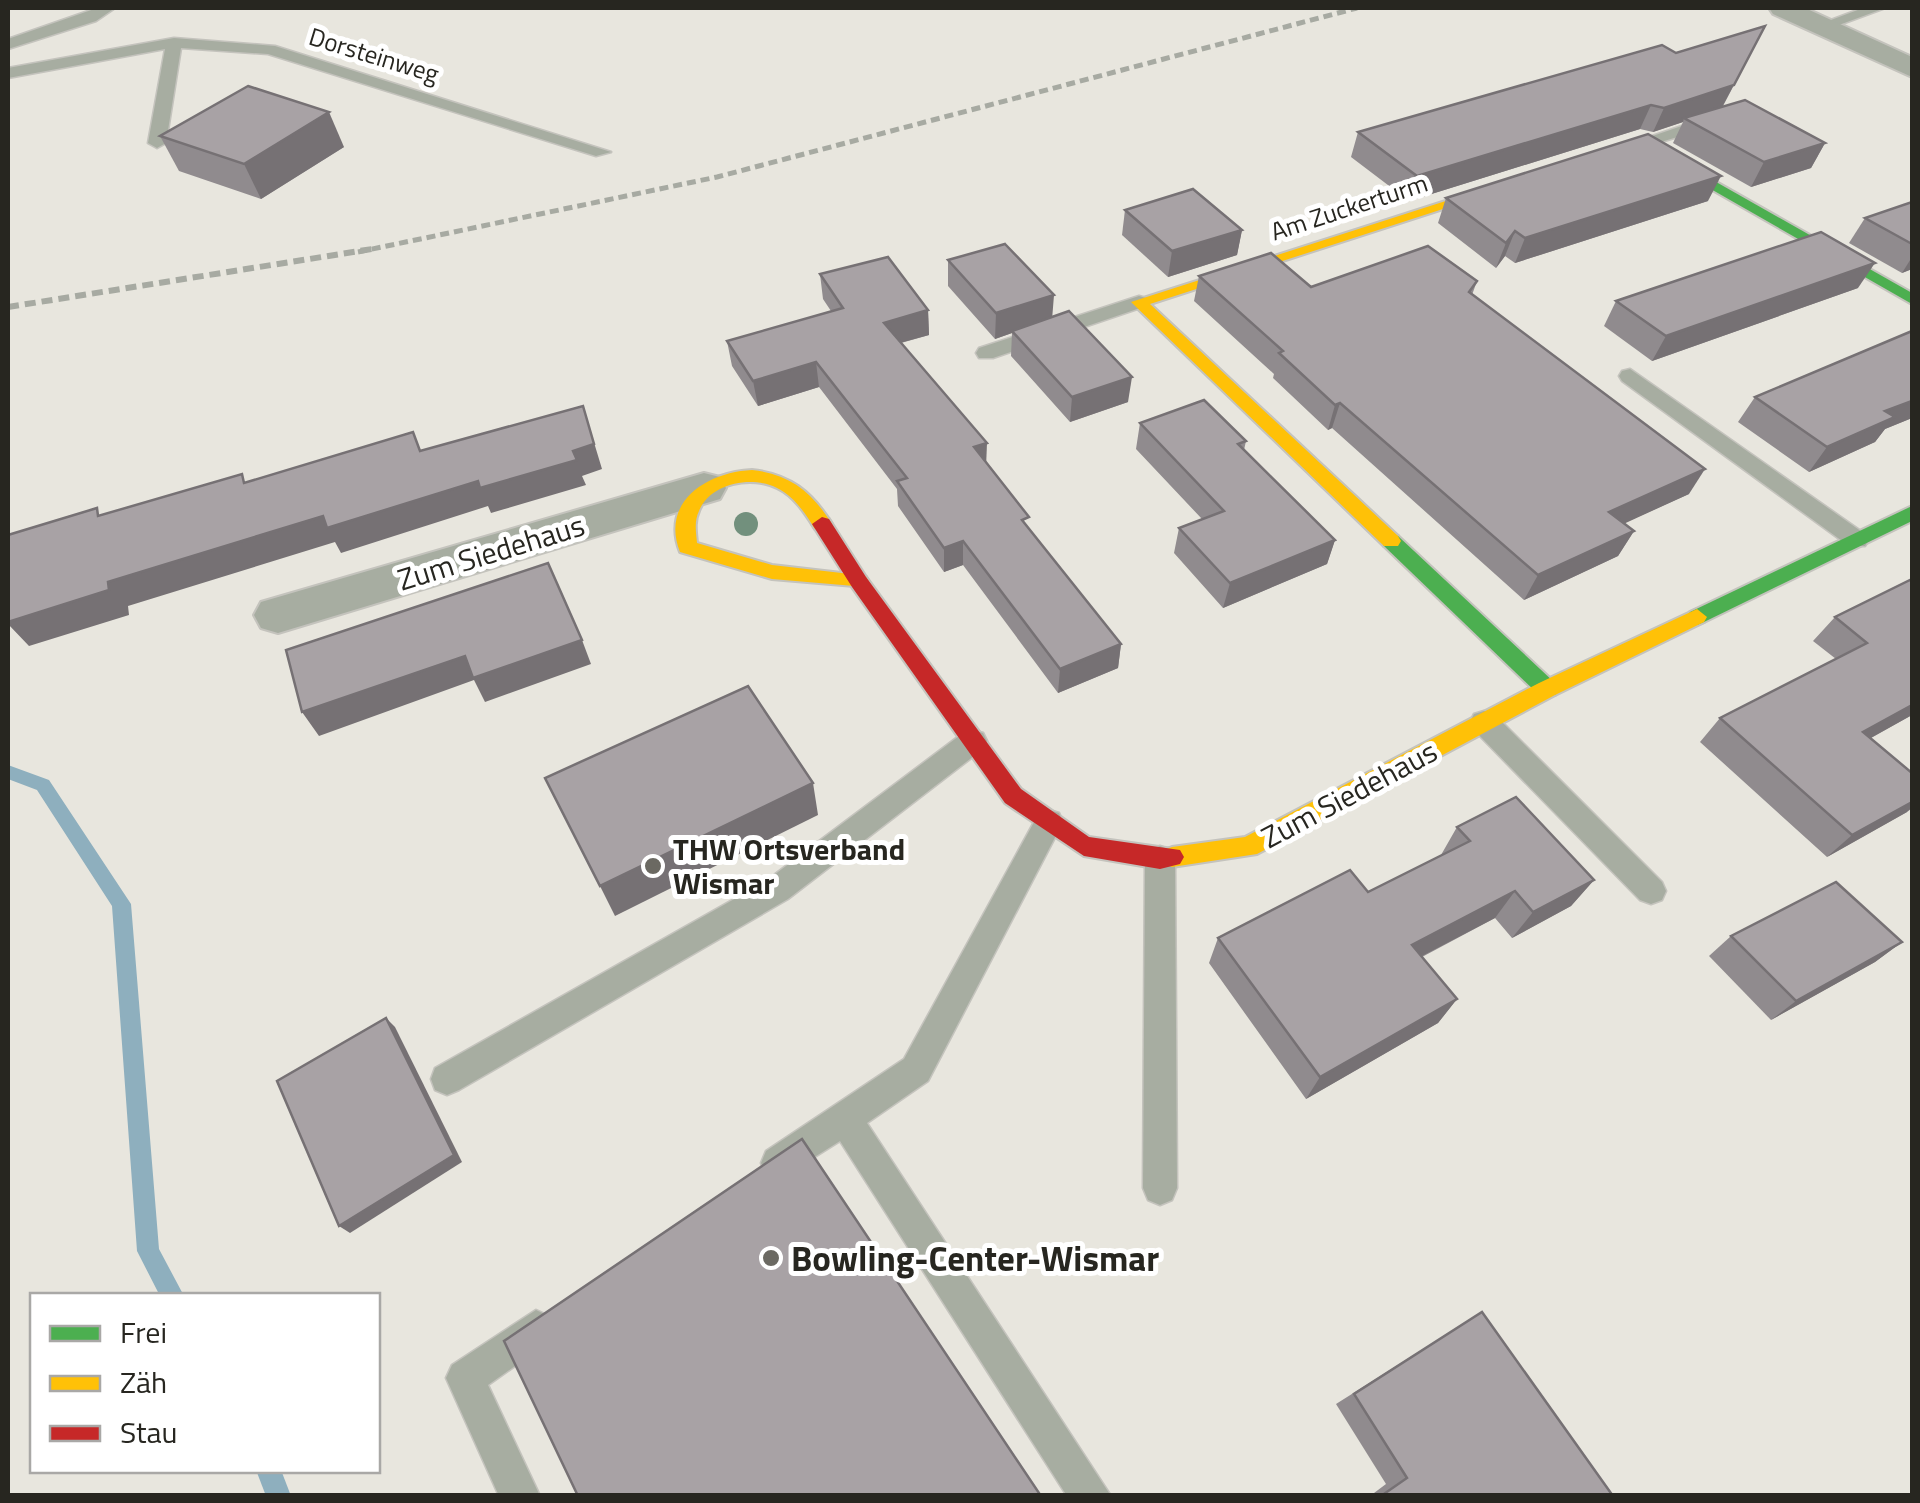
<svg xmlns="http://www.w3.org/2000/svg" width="1920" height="1503" viewBox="0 0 1920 1503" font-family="'Titillium Web',sans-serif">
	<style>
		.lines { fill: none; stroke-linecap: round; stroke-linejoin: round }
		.stream { fill: #8eafbe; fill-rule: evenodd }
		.lane-casing { stroke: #c4c3bd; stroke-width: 3 }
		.street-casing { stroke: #c4c3bd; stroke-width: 4 }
		.fast-casing { stroke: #c4c3bd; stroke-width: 4 }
		.slow-casing { stroke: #c4c3bd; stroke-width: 4 }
		.jam-casing { stroke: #c4c3bd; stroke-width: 4 }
		.lane { fill: #a7ada1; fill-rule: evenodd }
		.street { fill: #a7ada1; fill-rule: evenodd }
		.fast { fill: #4caf50; fill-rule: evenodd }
		.slow { fill: #ffc107; fill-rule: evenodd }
		.jam { fill: #c62828; fill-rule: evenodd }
		.rail-far1 { stroke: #a7aaa2; stroke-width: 5; stroke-dasharray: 9 5; stroke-linecap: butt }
		.rail { stroke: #a7aaa2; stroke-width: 6; stroke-dasharray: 11 6; stroke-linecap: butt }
		.tree { fill: #72907d }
		.wall { fill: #908b8e }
		.shaded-wall { fill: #767174 }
		.building { fill: #a8a2a5; stroke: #767174; stroke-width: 2.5 }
		.poi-dot { fill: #6b6962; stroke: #fff; stroke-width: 4 }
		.labels { text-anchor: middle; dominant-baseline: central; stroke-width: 10; stroke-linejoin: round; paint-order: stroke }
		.far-street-label { font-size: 25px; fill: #272620; stroke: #fff }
		.street-label { font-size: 30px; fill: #272620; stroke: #fff }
		.poi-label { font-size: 30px; font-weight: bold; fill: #272620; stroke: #fff; text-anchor: start }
		.near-poi-label { font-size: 35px; font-weight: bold; fill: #272620; stroke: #fff; text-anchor: start }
	</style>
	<rect width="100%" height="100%" fill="#e8e6de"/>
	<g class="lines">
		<g class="stream">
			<path d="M8 765 49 780 131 904 159 1249 184 1296H160L137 1251 112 906 37 790 8 779Z"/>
			<path d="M256 1470H281L291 1496H266Z"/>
		</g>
		<defs>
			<g id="lane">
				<path d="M97 8H115L96 21 8 49V39Z"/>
				<path d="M1863 8H1885L1828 29 1815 26Z"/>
				<path d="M174 38 275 46 611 152 596 156 268 54 181 48 166 143 157 148 148 143 165 49 8 78V68Z"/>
				<path d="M1711 116 1719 121 1717 125 1641 148 1632 143Z"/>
				<path d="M1139 296 1146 298V306L993 358H979L976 353 979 348Z"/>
				<path d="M1630 369 1865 534 1869 540 1865 546H1849L1622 381 1619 376 1622 371Z"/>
				<path d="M1484 711 1494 714 1662 882 1666 891 1662 900 1651 904 1640 900 1474 730 1470 722 1474 714Z"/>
				<path d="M973 730 983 733 987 741 983 749 788 899 459 1090 447 1095 435 1090 431 1079 435 1068 766 881 963 733Z"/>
				<path d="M1049 810 1059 813 1063 822 928 1081 867 1123 1111 1496H1067L840 1141 778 1180 766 1175 761 1163 766 1151 904 1059 1039 813Z"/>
				<path d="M1160 846 1170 850 1175 859 1177 1188 1172 1200 1160 1205 1148 1200 1143 1188 1145 859 1150 850Z"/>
				<path d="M536 1310 549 1316 555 1329 549 1342 488 1385 540 1496H499L446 1378 452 1365Z"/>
			</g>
			<g id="street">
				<path d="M1769 8H1805L1912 57V77L1773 14Z"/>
				<path d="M704 473 720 477 726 488 720 499 278 633 261 628 254 615 261 602Z"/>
			</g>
			<g id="fast">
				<path d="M1651 145 1912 293V304L1646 152 1644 149Z"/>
				<path d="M1912 506V521L1704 622 1697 625 1687 617 1690 612Z"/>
				<path d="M1391 534 1398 536 1555 683 1558 689 1555 695H1539L1384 546 1381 541 1384 536Z"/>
			</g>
			<g id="slow">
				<path d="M1508 181 1520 184 1150 304 1398 536 1401 541 1398 546H1384L1131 302Z"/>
				<path d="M752 470C790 474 812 492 832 524L829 529H815C805 513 794 496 777 488 752 475 710 483 699 511 694 521 696 532 697 543L772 565 859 575 866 577 869 582 866 587 772 579 680 552C660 501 708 472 752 470Z"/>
				<path d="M1697 609 1707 617 1704 622 1555 695 1257 854 1172 867 1164 864 1160 857 1164 850 1172 847 1245 837 1539 683Z"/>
			</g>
			<path id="jam" d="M822 517 829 519 866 577 1021 789 1089 837 1180 850 1184 857 1180 864 1160 869 1084 856 1005 803 852 587 812 524Z"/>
		</defs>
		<use href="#lane" class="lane-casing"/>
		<use href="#street" class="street-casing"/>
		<use href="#fast" class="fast-casing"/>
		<use href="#slow" class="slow-casing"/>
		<use href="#jam" class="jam-casing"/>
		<use href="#lane" class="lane"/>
		<use href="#street" class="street"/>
		<use href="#fast" class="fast"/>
		<use href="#slow" class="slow"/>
		<use href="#jam" class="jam"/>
		<path class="rail-far1" d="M358 252 717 177 1357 8"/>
		<path class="rail" d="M8 307 372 249"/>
	</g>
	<circle class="tree" cx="746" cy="524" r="12"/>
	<g class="wall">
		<path d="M1765 26 1723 106 1825 143 1811 168 1751 187 1673 143 1683 122 1653 132 1640 129 1409 201 1351 157 1358 132 1676 53Z"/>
		<path d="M160 136 344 147 261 199 179 171Z"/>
		<path d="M1446 198 1708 201 1515 263 1505 256 1496 268 1438 223Z"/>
		<path d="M1912 202V269L1902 273 1849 243 1865 218Z"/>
		<path d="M1125 210 1242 230 1237 255 1168 277 1122 235Z"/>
		<path d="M948 260 1052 317 1128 402 1070 422 1011 356 1012 333 995 339 948 286Z"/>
		<path d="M820 274 928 310 929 335 901 343 986 463 1028 528 1121 644 1118 668 1058 693 963 565 944 572 898 506 897 489 819 387 758 406 732 366 727 341 831 311 823 299Z"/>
		<path d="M1199 276 1311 287 1477 281 1472 295 1689 494 1624 523 1634 531 1618 556 1524 600 1332 428 1328 430 1273 378 1274 374 1194 301Z"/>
		<path d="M1858 288 1652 361 1604 326 1616 301Z"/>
		<path d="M1912 331V418L1885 429 1875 442 1809 472 1738 422 1755 397Z"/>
		<path d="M1140 423 1246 441 1244 450 1335 540 1327 564 1223 608 1174 553 1179 528 1202 519 1136 449Z"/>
		<path d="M1910 580 1912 715 1871 738 1907 812 1827 857 1700 742 1720 718 1836 659 1813 641 1835 617Z"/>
		<path d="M1457 827 1594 880 1571 906 1512 938 1495 918 1422 957 1457 999 1438 1023 1306 1099 1209 963 1218 938 1368 892 1441 855Z"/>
		<path d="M1731 936 1902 942 1875 962 1771 1020 1709 956Z"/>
		<path d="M1482 1312 1613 1496H1370L1386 1484 1336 1404Z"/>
	</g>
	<g class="shaded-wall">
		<path d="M1765 26 1721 109 1684 118 1683 122 1653 132 1664 108Z"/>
		<path d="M1651 105 1640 129 1409 201 1417 176Z"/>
		<path d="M329 112 344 147 261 199 244 164Z"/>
		<path d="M1825 143 1811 168 1751 187 1764 162Z"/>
		<path d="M1721 176 1708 201 1515 263 1525 238Z"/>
		<path d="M1242 230 1237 255 1168 277 1172 251Z"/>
		<path d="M1515 231 1505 256 1496 268 1506 243Z"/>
		<path d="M1912 257V269L1902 273Z"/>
		<path d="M1875 263 1858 288 1652 361 1666 336Z"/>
		<path d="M1054 295 1052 320 1012 331V333L995 339 996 313Z"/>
		<path d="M928 310 929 335 885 347 884 323Z"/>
		<path d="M816 362 819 387 758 406 753 381Z"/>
		<path d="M1132 377 1128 402 1070 422 1072 397Z"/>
		<path d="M1912 401V418L1885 429 1875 442 1809 472 1827 447 1885 411Z"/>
		<path d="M1340 403 1332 428 1328 430 1335 405Z"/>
		<path d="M583 406 602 469 582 476 586 485 491 513 488 506 341 553 335 542 128 606 129 615 29 646 8 624V622L108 582 323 516Z"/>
		<path d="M987 443 986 468 974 447Z"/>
		<path d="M1705 469 1689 494 1595 537 1609 512Z"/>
		<path d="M1634 531 1618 556 1524 600 1538 575Z"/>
		<path d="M1335 540 1327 564 1223 608 1230 583Z"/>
		<path d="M963 541V565L944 572V548Z"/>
		<path d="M582 640 591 664 485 702 474 680 319 736 302 712 465 656Z"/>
		<path d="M1121 644 1118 668 1058 693 1060 669Z"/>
		<path d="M1912 705V715L1840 755 1863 732Z"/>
		<path d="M813 783 818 815 615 916 600 886Z"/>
		<path d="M1912 802V808L1907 812 1827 857 1852 835Z"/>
		<path d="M1594 880 1571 906 1512 938 1533 912Z"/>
		<path d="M1515 891 1495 918 1395 970 1412 945Z"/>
		<path d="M1902 942 1875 962 1771 1020 1796 1001Z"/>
		<path d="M1457 999 1438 1023 1306 1099 1320 1077Z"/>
		<path d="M386 1018 395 1027 462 1162 350 1233 339 1226Z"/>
	</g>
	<g class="building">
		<path d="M1765 26 1734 85 1664 108 1651 105 1417 176 1358 132 1662 45 1676 53Z"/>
		<path d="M248 86 329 112 244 164 160 136Z"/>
		<path d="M1745 100 1825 143 1764 162 1684 118Z"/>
		<path d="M1648 134 1721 176 1525 238 1515 231 1506 243 1446 198Z"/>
		<path d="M1193 189 1242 230 1172 251 1125 210Z"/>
		<path d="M1912 202V244L1865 218Z"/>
		<path d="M1821 232 1875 263 1666 336 1616 301Z"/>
		<path d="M1005 244 1054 295 996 313 948 260Z"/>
		<path d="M1428 246 1477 281 1469 292 1705 469 1609 512 1634 531 1538 575 1340 403 1335 405 1279 353 1283 351 1199 276 1271 253 1311 287Z"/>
		<path d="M888 257 928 310 884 323 987 443 974 447 1029 517 1022 520 1121 644 1060 669 963 541 944 548 897 481 907 478 816 362 753 381 727 341 843 308 820 274Z"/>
		<path d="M1069 311 1132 377 1072 397 1012 331Z"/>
		<path d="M1912 331V401L1885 411 1895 417 1827 447 1755 397Z"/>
		<path d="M1204 400 1246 441 1238 444 1335 540 1230 583 1179 528 1224 511 1140 423Z"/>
		<path d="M583 406 594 444 573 451 577 460 480 488 478 481 327 528 323 516 108 582 109 590 8 622V535L97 508 98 516 242 474 244 483 413 432 420 451Z"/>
		<path d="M548 563 582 640 473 678 465 656 302 712 286 650Z"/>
		<path d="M1910 580 1912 582V705L1863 732 1912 773V802L1852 835 1720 718 1867 643 1835 617Z"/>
		<path d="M748 686 813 783 600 886 545 778Z"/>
		<path d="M1516 797 1594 880 1533 912 1515 891 1412 945 1457 999 1320 1077 1218 938 1350 870 1368 892 1470 841 1457 827Z"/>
		<path d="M1836 882 1902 942 1796 1001 1731 936Z"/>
		<path d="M386 1018 454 1155 339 1226 277 1081Z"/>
		<path d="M802 1139 1041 1496H578L504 1341Z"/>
		<path d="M1482 1312 1613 1496H1381L1407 1478 1354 1394Z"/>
	</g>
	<g class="poi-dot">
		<circle cx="653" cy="866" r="10"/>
		<circle cx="771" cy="1258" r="10"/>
	</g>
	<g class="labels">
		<g class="far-street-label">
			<text transform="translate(374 55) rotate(17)">Dorsteinweg</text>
			<text transform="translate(1349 207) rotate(-18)">Am Zuckerturm</text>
		</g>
		<g class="street-label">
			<text transform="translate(491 552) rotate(-17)">Zum Siedehaus</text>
			<text transform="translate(1349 794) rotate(-28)">Zum Siedehaus</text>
		</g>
		<g class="poi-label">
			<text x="673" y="849">THW Ortsverband<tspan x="673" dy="34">Wismar</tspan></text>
		</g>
		<g class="near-poi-label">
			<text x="791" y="1258">Bowling-Center-Wismar</text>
		</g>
	</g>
	<rect width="1920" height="1503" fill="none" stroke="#272620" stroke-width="20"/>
	<rect x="30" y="1293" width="350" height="180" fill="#ffffff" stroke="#a9a8a6" stroke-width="2.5"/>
	<rect x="50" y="1326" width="50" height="15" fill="#4caf50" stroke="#a9a8a6" stroke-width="2.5"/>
	<text x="120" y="1343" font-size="30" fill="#272620">Frei</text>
	<rect x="50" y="1376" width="50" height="15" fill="#ffc107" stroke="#a9a8a6" stroke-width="2.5"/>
	<text x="120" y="1393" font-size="30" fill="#272620">Zäh</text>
	<rect x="50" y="1426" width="50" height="15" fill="#c62828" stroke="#a9a8a6" stroke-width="2.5"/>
	<text x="120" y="1443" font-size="30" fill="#272620">Stau</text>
</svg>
